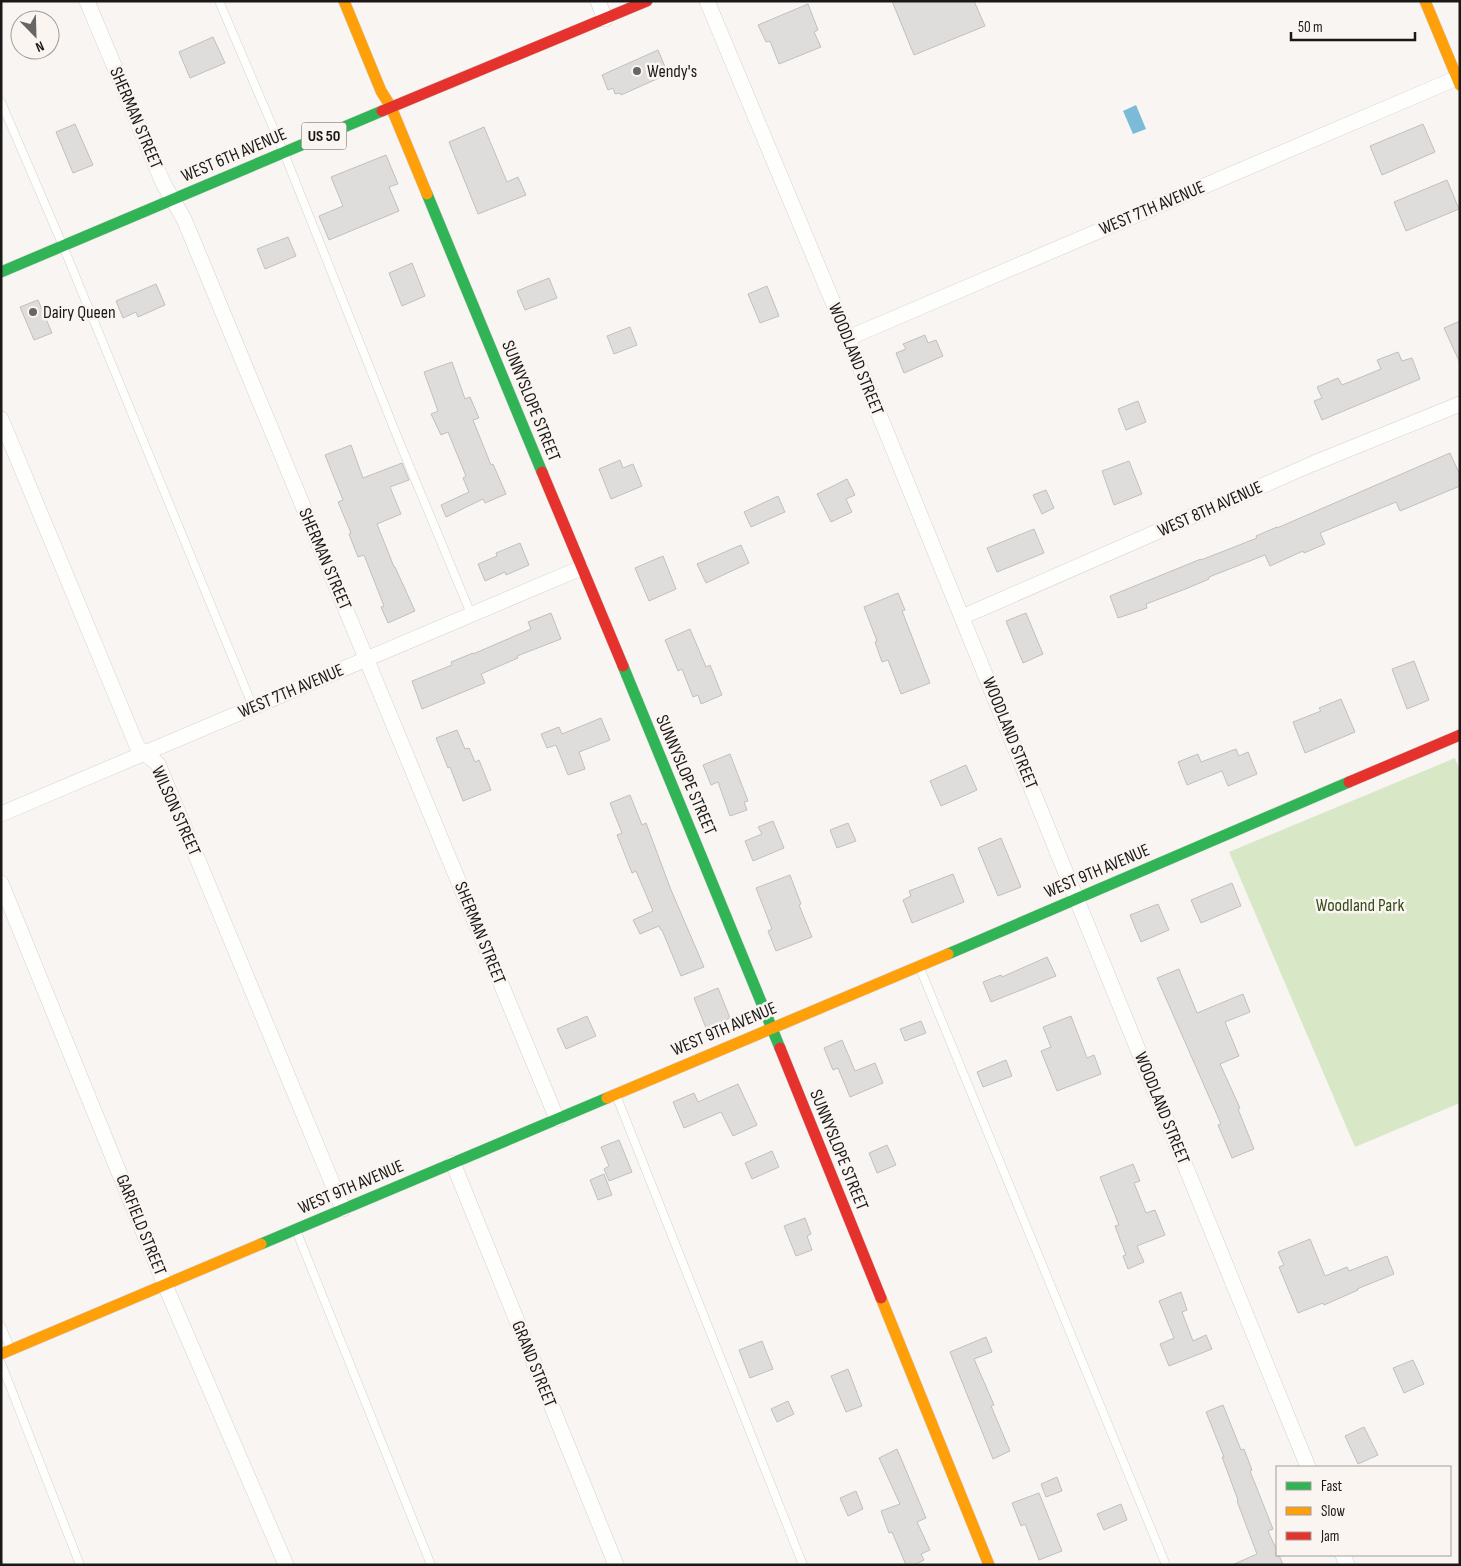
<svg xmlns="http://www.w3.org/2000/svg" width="1461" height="1566" viewBox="0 0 1461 1566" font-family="'Sofia Sans Condensed',sans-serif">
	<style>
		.green { fill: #d8e8c6 }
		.water { fill: #7bbbd8 }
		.building { fill: #dfdddc; stroke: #c2c0be }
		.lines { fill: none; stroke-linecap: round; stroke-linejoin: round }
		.lane-casing { stroke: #d4d2d1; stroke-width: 9 }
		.street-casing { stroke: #d4d2d1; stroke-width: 16 }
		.fast-casing { stroke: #d4d2d1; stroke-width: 12 }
		.slow-casing { stroke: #d4d2d1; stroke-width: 12 }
		.jam-casing { stroke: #d4d2d1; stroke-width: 12 }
		.lane { stroke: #fefefd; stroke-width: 8 }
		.street { stroke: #fefefd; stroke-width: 15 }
		.fast { stroke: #30b455; stroke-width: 11 }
		.slow { stroke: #ff9f0a; stroke-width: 11 }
		.jam { stroke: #e5322d; stroke-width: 11 }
		.poi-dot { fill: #686665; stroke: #faf5f1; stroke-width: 2 }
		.labels { text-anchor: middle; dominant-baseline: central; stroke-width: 5; stroke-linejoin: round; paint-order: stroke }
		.shield { fill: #faf5f1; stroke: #5e5b59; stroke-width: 1 }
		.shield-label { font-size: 16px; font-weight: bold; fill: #1b1918 }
		.poi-label { font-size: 18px; fill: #1b1918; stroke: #faf5f1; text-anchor: start }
		.street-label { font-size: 18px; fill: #1b1918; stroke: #faf5f1 }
		.park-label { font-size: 18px; fill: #334c19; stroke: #faf5f1 }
	</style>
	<rect width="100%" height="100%" fill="#f8f5f3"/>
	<path class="green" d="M1455 758 1460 771V1103L1355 1147 1229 852Z"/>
	<path class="water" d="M1136 105 1146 129 1133 134 1123 111Z"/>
	<g class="building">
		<path d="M892 1H974L985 26 914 55Z"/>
		<path d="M808 4 818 30 814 32 821 47 779 64 770 41 766 42 758 25Z"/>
		<path d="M213 37 225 63 190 78 179 52Z"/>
		<path d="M658 50 668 74 621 95 620 93 615 94 613 88 608 90 602 75Z"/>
		<path d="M75 124 93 165 73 173 56 132Z"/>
		<path d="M1423 124 1435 152 1382 175 1370 146Z"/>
		<path d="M484 127 507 182 518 177 526 195 478 214 449 142Z"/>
		<path d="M386 155 398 184 389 187 399 211 329 240 319 216 343 206 331 177Z"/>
		<path d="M1447 180 1459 209 1406 231 1394 202Z"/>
		<path d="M288 237 296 256 265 269 257 249Z"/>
		<path d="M412 263 425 296 402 306 389 273Z"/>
		<path d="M549 278 557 298 525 310 517 291Z"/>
		<path d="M156 284 165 305 138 317 136 312 123 318 116 301Z"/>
		<path d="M767 286 779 316 760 323 748 294Z"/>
		<path d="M38 300 52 333 34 340 20 307Z"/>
		<path d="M1460 321V363L1444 328Z"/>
		<path d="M630 327 637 345 614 354 607 336Z"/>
		<path d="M925 335 928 343 936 340 943 356 904 373 896 353 906 349 903 344Z"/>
		<path d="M1398 352 1402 361 1412 358 1420 379 1322 420 1314 401 1322 398 1317 387 1338 378 1342 385 1381 369 1377 360Z"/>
		<path d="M452 362 465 399 470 397 479 418 473 420 491 465 493 464 506 494 485 503 483 499 446 517 441 505 469 492 463 478 466 476 448 432 441 435 431 414 438 411 424 372Z"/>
		<path d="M1138 401 1146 422 1126 430 1118 409Z"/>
		<path d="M351 445 363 478 402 463 409 480 390 487 401 514 377 524 394 567H395L415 611 388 623 381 607 384 606 364 555 358 557 349 534 351 533 338 502 343 500 325 455Z"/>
		<path d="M1450 453 1460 475V486L1400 511 1396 502 1320 533 1325 544 1304 553 1303 551 1270 566 1265 555 1209 577V579L1188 588 1146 604 1147 608 1118 618 1110 596 1201 559V560L1257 538 1256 536 1277 527V528Z"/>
		<path d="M620 460 623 468 633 464 642 486 611 499 599 469Z"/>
		<path d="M1129 461 1142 494 1114 505 1102 471Z"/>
		<path d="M847 479 855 495 846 499 852 512 831 522 817 494Z"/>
		<path d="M1046 490 1054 508 1042 514 1033 495Z"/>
		<path d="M778 496 785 512 751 527 744 512Z"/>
		<path d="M1034 529 1044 553 997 572 987 548Z"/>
		<path d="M520 543 529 565 506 575 505 572 485 581 478 564 497 556 496 553Z"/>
		<path d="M741 545 749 563 706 583 697 564Z"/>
		<path d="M663 556 676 589 649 601 635 568Z"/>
		<path d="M898 593 905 610 902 611 930 683 901 694 888 660 882 662 875 642 877 641 864 607Z"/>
		<path d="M551 613 561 639 517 656 518 658 481 674 485 683 422 709 412 681 452 665 451 662 473 653V654L531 629 528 622Z"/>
		<path d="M1026 613 1043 654 1023 663 1006 621Z"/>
		<path d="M690 629 706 667 710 665 722 695 701 704 698 695 693 697 682 669 678 671 665 640Z"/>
		<path d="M1414 661 1429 700 1407 709 1392 669Z"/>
		<path d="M1341 699 1355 732 1305 753 1293 722 1321 711 1319 708Z"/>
		<path d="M601 718 610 740 579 752 585 769 568 775 556 745 547 748 541 734 559 727 562 734Z"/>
		<path d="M457 730 465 749 469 748 475 762 479 760 491 790 463 801 450 767 448 768 436 738Z"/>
		<path d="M1236 749 1239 756 1248 752 1257 774 1228 786 1222 771 1187 785 1178 762 1198 754 1201 762Z"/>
		<path d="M730 754 748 801 744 802 747 810 730 816 718 782 711 785 703 765Z"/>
		<path d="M966 765 977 790 941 806 930 781Z"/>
		<path d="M630 795 642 825 646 823 671 890 704 967 681 976 662 930H661L659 926 640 934 633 920 653 911 636 871 632 873 617 835 622 833 610 803Z"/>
		<path d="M773 821 784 848 753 861 745 841 762 834 758 827Z"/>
		<path d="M848 823 856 841 837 848 830 830Z"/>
		<path d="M1001 838 1021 887 998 896 978 848Z"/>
		<path d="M953 874 964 902 912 923 903 900 911 896 909 891Z"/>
		<path d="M790 875 801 904 799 905 812 937 776 951 768 931 772 929 756 888Z"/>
		<path d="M1232 883 1241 906 1201 923 1191 900Z"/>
		<path d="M1158 904 1169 930 1141 942 1130 915Z"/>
		<path d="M1047 957 1056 976 991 1002 983 982 1001 975 1002 977Z"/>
		<path d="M1179 969 1197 1013 1243 994 1250 1012 1225 1022 1239 1056 1220 1064 1240 1108 1238 1109 1254 1149 1232 1158 1218 1125 1221 1124 1157 978Z"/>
		<path d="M718 988 730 1018 706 1028 694 998Z"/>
		<path d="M587 1016 596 1036 566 1049 557 1029Z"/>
		<path d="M1071 1016 1087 1058 1094 1055 1101 1074 1057 1091 1041 1051 1051 1047 1043 1027Z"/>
		<path d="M921 1021 926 1033 905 1041 900 1029Z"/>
		<path d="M842 1040 855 1071 875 1063 883 1083 850 1097 838 1068 833 1070 824 1048Z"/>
		<path d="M1006 1060 1012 1076 983 1087 977 1072Z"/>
		<path d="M738 1084 757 1125 733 1136 721 1112 684 1128 673 1102 694 1093 698 1102Z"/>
		<path d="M619 1140 632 1172 609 1181 604 1169 609 1166 601 1147Z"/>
		<path d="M887 1145 896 1165 877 1173 869 1153Z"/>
		<path d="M772 1151 779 1167 752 1179 745 1163Z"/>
		<path d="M1133 1164 1140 1181 1134 1183 1146 1213 1155 1210 1165 1235 1137 1246 1144 1262 1128 1269 1123 1256 1126 1255 1115 1226 1119 1225 1100 1177Z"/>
		<path d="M604 1174 612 1195 598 1200 590 1180Z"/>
		<path d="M805 1218 811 1234 807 1236 812 1250 796 1256 784 1226Z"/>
		<path d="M1310 1239 1325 1276 1347 1267 1349 1271 1387 1256 1394 1274 1357 1289 1358 1290 1324 1305 1323 1303 1298 1313 1279 1267 1284 1265 1278 1252Z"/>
		<path d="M1181 1292 1187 1310 1182 1312 1193 1341 1206 1335 1212 1349 1169 1366 1160 1344 1174 1338 1159 1301Z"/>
		<path d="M986 1337 992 1352 974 1359 994 1405 991 1406 1010 1451 993 1459 950 1352Z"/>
		<path d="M762 1341 773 1369 750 1378 739 1350Z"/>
		<path d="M1413 1360 1424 1384 1404 1393 1393 1368Z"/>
		<path d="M848 1369 862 1406 846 1412 831 1376Z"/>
		<path d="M788 1401 794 1414 777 1422 771 1409Z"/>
		<path d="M1223 1405 1241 1450 1244 1449 1252 1470 1250 1471 1273 1529 1268 1531 1277 1551V1555H1279L1283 1565H1232L1257 1554 1237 1501 1238 1500 1222 1457H1224L1206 1412Z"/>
		<path d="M1364 1427 1378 1455 1358 1464 1345 1436Z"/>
		<path d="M897 1449 926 1518 917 1522 930 1550 921 1554 924 1560 914 1565H906L892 1532 889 1533 881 1511 900 1504 879 1458Z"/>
		<path d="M1057 1477 1062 1491 1046 1497 1041 1484Z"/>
		<path d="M856 1491 863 1509 848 1516 840 1498Z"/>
		<path d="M1039 1493 1062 1551 1039 1560 1025 1524 1021 1526 1012 1503Z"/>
		<path d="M1121 1504 1127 1520 1104 1530 1097 1514Z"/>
	</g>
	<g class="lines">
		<defs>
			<g id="lane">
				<path d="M219 1 284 153 399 441 471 614"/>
				<path d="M1 102 63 246 253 707"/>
				<path d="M919 966 1166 1565"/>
				<path d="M616 1095 803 1565"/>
				<path d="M296 1230 431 1565"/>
				<path d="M1 1326 11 1350"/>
				<path d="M1 1363 80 1565"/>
			</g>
			<g id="street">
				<path d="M87 1 163 183 184 219 557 1119"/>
				<path d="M598 1 605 19"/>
				<path d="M707 1 848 338 1308 1467"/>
				<path d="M848 338 1457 78"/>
				<path d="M1 419 137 746C143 754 151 757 158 764L343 1209"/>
				<path d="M962 617 1312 464 1460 404"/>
				<path d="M1 814 581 568"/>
				<path d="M1 883 165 1285 286 1565"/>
				<path d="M453 1163 616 1565"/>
				<path d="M1343 1555 1347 1565"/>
			</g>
			<g id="fast">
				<path d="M427 194 542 472"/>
				<path d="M1 272 382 111"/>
				<path d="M623 666 780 1048"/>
				<path d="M948 954 1349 782"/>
				<path d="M261 1244 607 1098"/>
			</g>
			<g id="slow">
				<path d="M344 1 381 91 391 107 427 194"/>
				<path d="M1425 1 1460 85"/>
				<path d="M607 1098 948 954"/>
				<path d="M881 1298 989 1565"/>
				<path d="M1 1354 261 1244"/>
			</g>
			<g id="jam">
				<path d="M382 111 647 1"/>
				<path d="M542 472 623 666"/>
				<path d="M1349 782 1460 735"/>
				<path d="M780 1048 881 1298"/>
			</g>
		</defs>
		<use href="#lane" class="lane-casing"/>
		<use href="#street" class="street-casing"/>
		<use href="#fast" class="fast-casing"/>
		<use href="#slow" class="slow-casing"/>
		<use href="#jam" class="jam-casing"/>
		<use href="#lane" class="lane"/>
		<use href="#street" class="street"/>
		<use href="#fast" class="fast"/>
		<use href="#slow" class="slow"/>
		<use href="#jam" class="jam"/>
	</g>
	<g class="poi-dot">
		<circle cx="637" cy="71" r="5"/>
		<circle cx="33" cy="312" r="5"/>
	</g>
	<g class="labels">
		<rect class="shield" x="301.5" y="122.5" width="45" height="27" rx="4"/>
		<g class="shield-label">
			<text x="324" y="136">US 50</text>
		</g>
		<g class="poi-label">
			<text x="647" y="71">Wendy's</text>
			<text x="43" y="312">Dairy Queen</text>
		</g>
		<g class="street-label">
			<text transform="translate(136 118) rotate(67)">SHERMAN STREET</text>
			<text transform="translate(234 155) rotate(-23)">WEST 6TH AVENUE</text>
			<text transform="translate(1152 208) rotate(-23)">WEST 7TH AVENUE</text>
			<text transform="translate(856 359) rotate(68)">WOODLAND STREET</text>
			<text transform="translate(531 401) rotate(68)">SUNNYSLOPE STREET</text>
			<text transform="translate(1210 509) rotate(-24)">WEST 8TH AVENUE</text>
			<text transform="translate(325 559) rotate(67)">SHERMAN STREET</text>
			<text transform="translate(291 691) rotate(-23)">WEST 7TH AVENUE</text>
			<text transform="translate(1010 733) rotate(68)">WOODLAND STREET</text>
			<text transform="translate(686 775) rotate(67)">SUNNYSLOPE STREET</text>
			<text transform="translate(176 811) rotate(66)">WILSON STREET</text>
			<text transform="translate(1097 871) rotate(-23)">WEST 9TH AVENUE</text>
			<text transform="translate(480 933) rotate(68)">SHERMAN STREET</text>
			<text transform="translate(724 1029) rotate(-23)">WEST 9TH AVENUE</text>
			<text transform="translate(1162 1108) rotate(68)">WOODLAND STREET</text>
			<text transform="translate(839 1150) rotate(68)">SUNNYSLOPE STREET</text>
			<text transform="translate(351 1187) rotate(-23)">WEST 9TH AVENUE</text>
			<text transform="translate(141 1225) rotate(68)">GARFIELD STREET</text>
			<text transform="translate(534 1364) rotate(68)">GRAND STREET</text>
		</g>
		<g class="park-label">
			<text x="1360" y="905">Woodland Park</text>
		</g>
	</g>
	<rect width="1461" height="1566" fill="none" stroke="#1b1918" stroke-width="5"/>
	<rect x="1276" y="1466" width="175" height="90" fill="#faf5f1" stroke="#a19d9a"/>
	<rect x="1286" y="1482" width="25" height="8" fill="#30b455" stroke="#a19d9a"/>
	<text x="1321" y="1491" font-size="15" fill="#1b1918">Fast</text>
	<rect x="1286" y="1507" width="25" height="8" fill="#ff9f0a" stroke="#a19d9a"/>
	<text x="1321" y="1516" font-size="15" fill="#1b1918">Slow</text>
	<rect x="1286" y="1532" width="25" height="8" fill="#e5322d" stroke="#a19d9a"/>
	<text x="1321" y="1541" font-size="15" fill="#1b1918">Jam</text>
	<g transform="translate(35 35) rotate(157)"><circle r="24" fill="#faf5f1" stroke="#a19d9a"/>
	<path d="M0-4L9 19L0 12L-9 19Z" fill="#686665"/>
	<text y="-8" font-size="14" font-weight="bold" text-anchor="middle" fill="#1b1918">N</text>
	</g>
	<path d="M1291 32v8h124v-8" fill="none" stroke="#1b1918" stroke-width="2.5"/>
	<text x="1298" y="32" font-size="15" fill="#1b1918" stroke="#faf5f1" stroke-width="4" paint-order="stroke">50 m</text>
</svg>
